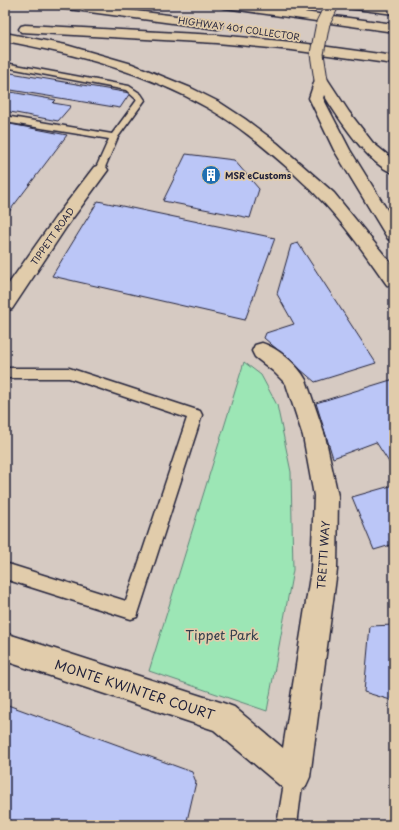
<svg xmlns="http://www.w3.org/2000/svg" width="399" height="830" viewBox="0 0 399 830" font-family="'Playpen Sans',sans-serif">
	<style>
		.green { fill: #9ce6b5; stroke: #5f8478 }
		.building { fill: #bbc6f7; stroke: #22223b }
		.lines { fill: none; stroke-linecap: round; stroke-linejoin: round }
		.lane-casing { stroke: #22223b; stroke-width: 3 }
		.street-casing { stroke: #22223b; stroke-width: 3 }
		.highway-casing { stroke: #22223b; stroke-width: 3 }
		.lane { fill: #e1ccab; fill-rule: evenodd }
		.street { fill: #e1ccab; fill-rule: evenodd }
		.highway { fill: #e1ccab; fill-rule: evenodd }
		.highway-bridge-casing { stroke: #22223b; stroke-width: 15; stroke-linecap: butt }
		.highway-bridge { stroke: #e1ccab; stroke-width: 13 }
		.labels { text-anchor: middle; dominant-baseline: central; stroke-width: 3.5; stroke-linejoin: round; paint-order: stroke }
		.far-street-label { font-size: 9px; fill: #22223b; stroke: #e1ccab }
		.far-poi-label { font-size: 9px; font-weight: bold; fill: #22223b; stroke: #e1ccab; text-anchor: start }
		.street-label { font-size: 11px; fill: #22223b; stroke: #e1ccab }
		.near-park-label { font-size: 13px; fill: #343f4d; stroke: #e1ccab }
		.near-street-label { font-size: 13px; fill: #22223b; stroke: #e1ccab }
	</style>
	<rect width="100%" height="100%" fill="#d6cac2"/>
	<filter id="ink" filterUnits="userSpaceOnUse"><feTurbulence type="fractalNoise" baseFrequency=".025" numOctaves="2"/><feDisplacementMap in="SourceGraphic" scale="8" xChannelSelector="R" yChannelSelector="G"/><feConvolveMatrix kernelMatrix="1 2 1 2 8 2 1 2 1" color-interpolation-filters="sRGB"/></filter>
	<g filter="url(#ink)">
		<path class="green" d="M244 362 261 375 277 405 291 472 293 570 267 711 149 671Z"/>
		<g class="building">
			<path d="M5 72 130 93 120 108 5 89Z"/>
			<path d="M5 91 56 100 53 103 71 106 58 121 5 111Z"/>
			<path d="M5 123 67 135 5 217Z"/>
			<path d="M186 154 234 160 259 189 250 218 163 201Z"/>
			<path d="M98 201 275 238 245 320 52 276Z"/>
			<path d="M298 243 376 363 315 382 264 338 266 333 294 324 277 294 291 245Z"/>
			<path d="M394 379V470L376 442 333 458 316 403Z"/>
			<path d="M394 485V544L374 550 352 497Z"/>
			<path d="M394 625V701L364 692 370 626Z"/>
			<path d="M5 704 192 772 196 782 186 825H15L5 821Z"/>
		</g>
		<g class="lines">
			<defs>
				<g id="lane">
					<path d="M5 63 129 86 141 94 145 100 118 137 103 172H97L95 170 109 139 5 122V116L112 134 137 100 126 90 5 67Z"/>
					<path d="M5 368H69L200 411 202 415 137 617 131 619 5 579V563L126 601 187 418 69 378H5Z"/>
					<path d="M294 768 301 770 303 777 297 825H277L285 777 287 770Z"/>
				</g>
				<g id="street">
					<path d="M100 165 106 167 108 170 67 226 12 309 5 311V289L55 218 94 167Z"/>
					<path d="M262 343C278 348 298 365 306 380L325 436 338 496 337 570 310 777 305 788 294 793 283 788 214 730 5 661V633L223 703 234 707 283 748 311 570 314 496 303 436 286 384 273 371 255 357 252 351 255 345Z"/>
				</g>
				<g id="highway">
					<path d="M54 5H87L217 21 221 22 223 25 221 28 217 29 60 8 56 7Z"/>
					<path d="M219 5H251L394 24V32L225 8 221 7Z"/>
					<path d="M341 5H374L394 8V14L347 8 343 7Z"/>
					<path d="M25 25 217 35 292 42 394 56V64L292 50 217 43 21 32 19 29 21 26Z"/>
					<path d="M5 33 66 45 132 64 191 88 219 102 245 119 277 143 334 193 394 267V287L387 285C366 255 344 223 318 197 309 187 299 179 290 170 264 147 238 125 208 108 145 72 76 54 5 41Z"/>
					<path d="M321 76 326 77 349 112 373 143 394 160V173C370 167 337 116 324 95L323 98 350 150 394 221V241L388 239 334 150 309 98 316 77Z"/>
				</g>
			</defs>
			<use href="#lane" class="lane-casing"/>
			<use href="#street" class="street-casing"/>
			<use href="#highway" class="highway-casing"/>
			<use href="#lane" class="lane"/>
			<use href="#street" class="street"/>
			<use href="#highway" class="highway"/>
			<defs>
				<path id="highway-bridge" d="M321 80 317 54 323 23 332 5"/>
			</defs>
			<use href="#highway-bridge" class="highway-bridge-casing"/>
			<use href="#highway-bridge" class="highway-bridge"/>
		</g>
	</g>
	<defs>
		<symbol id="building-disc" viewBox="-11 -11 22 22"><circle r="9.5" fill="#1f6fb2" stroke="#e1ccab"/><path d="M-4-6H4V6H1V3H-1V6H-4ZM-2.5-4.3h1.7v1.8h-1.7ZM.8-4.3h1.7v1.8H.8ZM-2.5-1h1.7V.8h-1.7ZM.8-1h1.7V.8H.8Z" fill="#fff"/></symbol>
	</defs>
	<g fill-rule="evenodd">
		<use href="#building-disc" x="200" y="164" width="22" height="22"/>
	</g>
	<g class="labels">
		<g class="far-street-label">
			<text transform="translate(239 28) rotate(8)">HIGHWAY 401 COLLECTOR</text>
			<text transform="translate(52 236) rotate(-55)">TIPPETT ROAD</text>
		</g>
		<g class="far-poi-label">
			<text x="225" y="175">MSR eCustoms</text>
		</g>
		<g class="street-label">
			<text transform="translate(323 555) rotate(-86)">TRETTI WAY</text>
		</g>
		<g class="near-park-label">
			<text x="222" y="634">Tippet Park</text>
		</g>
		<g class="near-street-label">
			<text transform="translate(135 689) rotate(18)">MONTE KWINTER COURT</text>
		</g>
	</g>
	<rect width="399" height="830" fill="none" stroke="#e1ccab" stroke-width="20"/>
	<rect x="10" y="10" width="379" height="810" fill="none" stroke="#22223b" stroke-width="1.5" filter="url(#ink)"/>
</svg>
